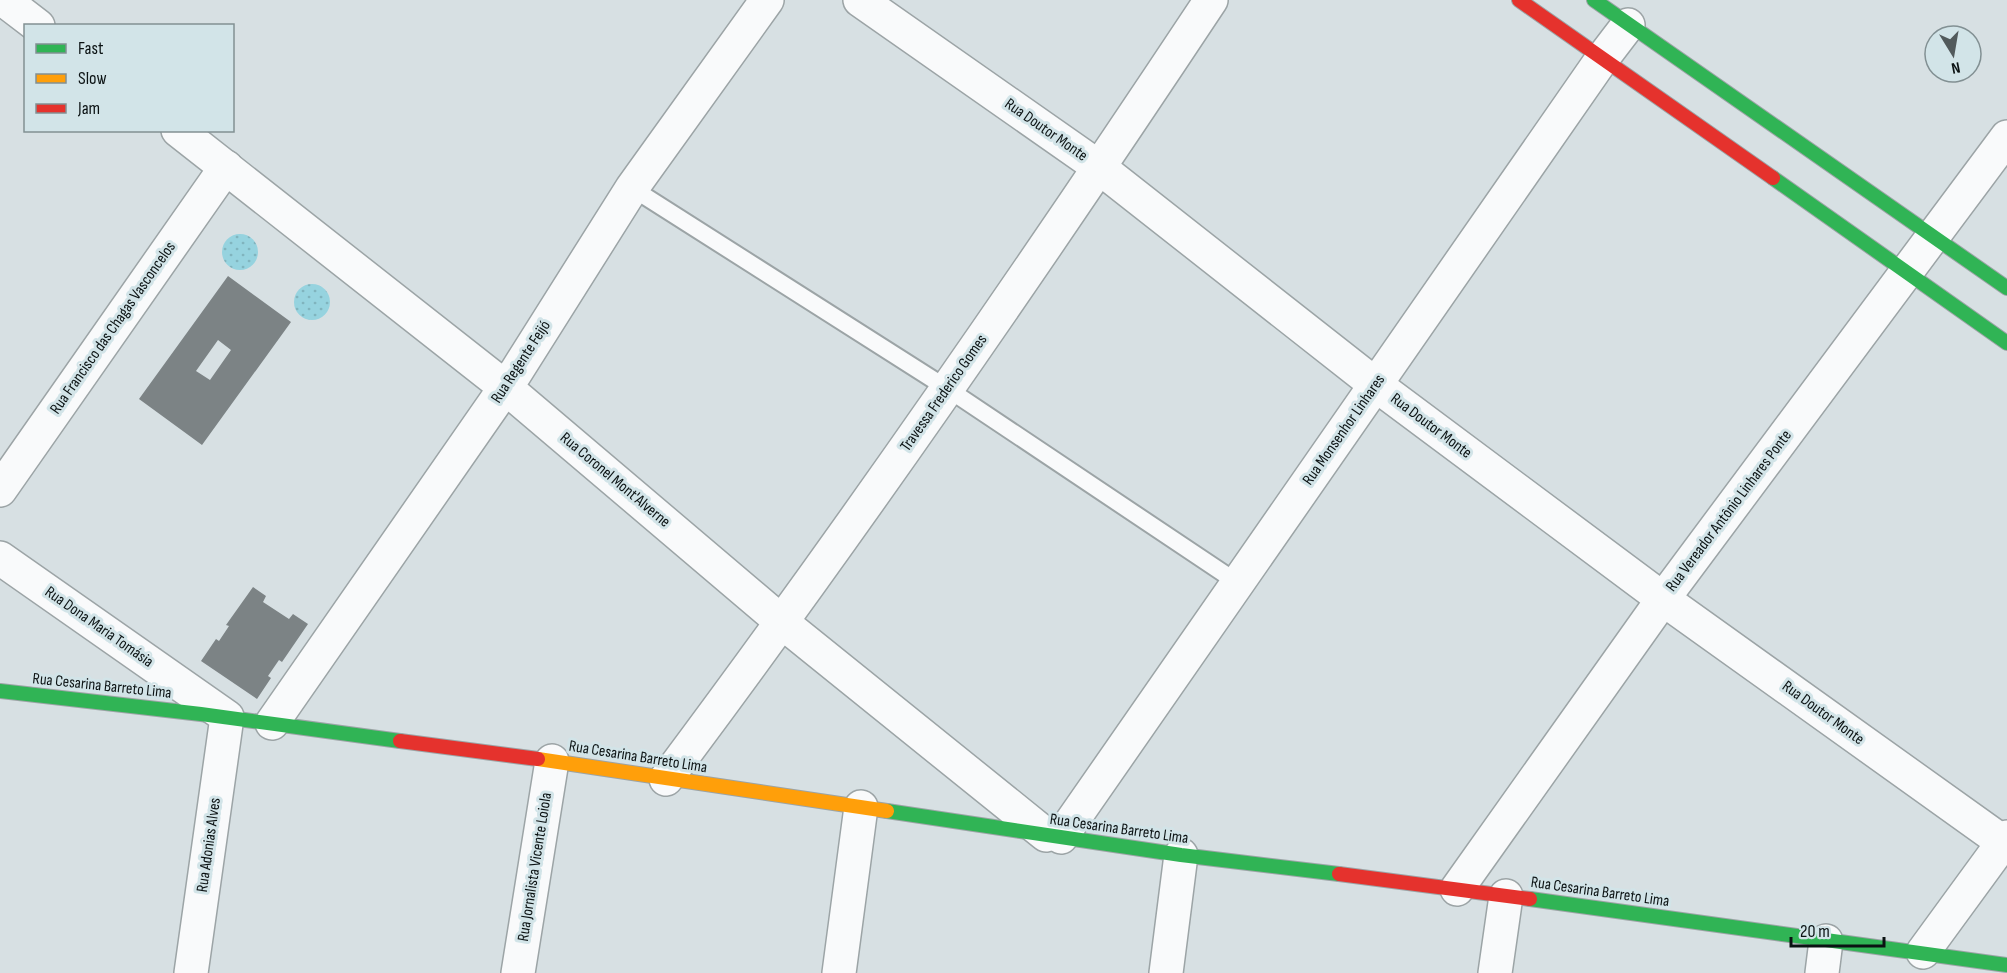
<svg xmlns="http://www.w3.org/2000/svg" width="2007" height="973" viewBox="0 0 2007 973" font-family="'Sofia Sans Condensed',sans-serif">
	<style>
		.green { fill: url(#green-dots) }
		.building { fill: #7c8385; fill-rule: evenodd }
		.lines { fill: none; stroke-linecap: round; stroke-linejoin: round }
		.lane-casing { stroke: #9ca4a6; stroke-width: 20 }
		.street-casing { stroke: #9ca4a6; stroke-width: 36 }
		.fast-casing { stroke: #9ca4a6; stroke-width: 16 }
		.slow-casing { stroke: #9ca4a6; stroke-width: 16 }
		.jam-casing { stroke: #9ca4a6; stroke-width: 16 }
		.lane { stroke: #f9fafb; stroke-width: 16 }
		.street { stroke: #f9fafb; stroke-width: 33 }
		.fast { stroke: #30b455; stroke-width: 14 }
		.slow { stroke: #ff9f0a; stroke-width: 14 }
		.jam { stroke: #e5322d; stroke-width: 14 }
		.labels { text-anchor: middle; dominant-baseline: central; stroke-width: 6; stroke-linejoin: round; paint-order: stroke }
		.street-label { font-size: 16px; fill: #0b1213; stroke: #d2e4e8 }
	</style>
	<defs>
		<pattern id="green-dots" width="8" height="8" patternUnits="userSpaceOnUse" patternTransform="scale(1.5)"><rect width="8" height="8" fill="#96d3df"/><path d="M2 2h.1M6 6h.1" fill="none" stroke="#80b4be" stroke-width="1.8" stroke-linecap="round"/></pattern>
	</defs>
	<rect width="100%" height="100%" fill="#d7e0e3"/>
	<g class="green">
		<circle cx="240" cy="252" r="18"/>
		<circle cx="312" cy="302" r="18"/>
	</g>
	<g class="building">
		<path d="M228 276 291 322 202 445 139 399ZM218 340 231 350 210 380 196 371Z"/>
		<path d="M253 587 266 596 263 602 289 619 293 614 308 624 282 662 279 660 268 676 271 678 257 699 201 661 216 639 219 641 229 626 226 625Z"/>
	</g>
	<g class="lines">
		<defs>
			<path id="lane" d="M632 188 948 389 1238 583"/>
			<g id="street">
				<path d="M4 0 38 26"/>
				<path d="M860 0 1100 168 1376 385 1663 599 2007 845"/>
				<path d="M178 130 505 387 783 623 1046 835"/>
				<path d="M0 490 226 167"/>
				<path d="M0 558 227 717 191 973"/>
				<path d="M272 723 516 372 632 188 767 0"/>
				<path d="M666 779C856 525 1036 264 1211 0"/>
				<path d="M1061 837 1602 59 1628 25"/>
				<path d="M1457 889 1663 599 2007 137"/>
				<path d="M1923 952 2007 837"/>
				<path d="M518 973 552 761"/>
				<path d="M839 973 861 807"/>
				<path d="M1166 973 1181 855"/>
				<path d="M1495 973 1506 896"/>
				<path d="M1822 973 1826 941"/>
			</g>
			<g id="fast">
				<path d="M1594 0 2007 288"/>
				<path d="M1773 178 2007 343"/>
				<path d="M0 691 201 714 400 741"/>
				<path d="M887 811 1181 855 1339 874"/>
				<path d="M1530 899 2007 965"/>
			</g>
			<path id="slow" d="M538 759 887 811"/>
			<g id="jam">
				<path d="M1519 0 1773 178"/>
				<path d="M400 741 538 759"/>
				<path d="M1339 874 1530 899"/>
			</g>
		</defs>
		<use href="#lane" class="lane-casing"/>
		<use href="#street" class="street-casing"/>
		<use href="#fast" class="fast-casing"/>
		<use href="#slow" class="slow-casing"/>
		<use href="#jam" class="jam-casing"/>
		<use href="#lane" class="lane"/>
		<use href="#street" class="street"/>
		<use href="#fast" class="fast"/>
		<use href="#slow" class="slow"/>
		<use href="#jam" class="jam"/>
	</g>
	<g class="labels">
		<g class="street-label">
			<text transform="translate(1046 130) rotate(35)">Rua Doutor Monte</text>
			<text transform="translate(113 328) rotate(-55)">Rua Francisco das Chagas Vasconcelos</text>
			<text transform="translate(521 362) rotate(-57)">Rua Regente Feijó</text>
			<text transform="translate(944 393) rotate(-55)">Travessa Frederico Gomes</text>
			<text transform="translate(1431 426) rotate(37)">Rua Doutor Monte</text>
			<text transform="translate(1344 430) rotate(-55)">Rua Monsenhor Linhares</text>
			<text transform="translate(615 480) rotate(40)">Rua Coronel Mont'Alverne</text>
			<text transform="translate(1729 511) rotate(-53)">Rua Vereador Antônio Linhares Ponte</text>
			<text transform="translate(99 627) rotate(35)">Rua Dona Maria Tomásia</text>
			<text transform="translate(102 686) rotate(6)">Rua Cesarina Barreto Lima</text>
			<text transform="translate(1823 713) rotate(36)">Rua Doutor Monte</text>
			<text transform="translate(638 757) rotate(9)">Rua Cesarina Barreto Lima</text>
			<text transform="translate(1119 829) rotate(8)">Rua Cesarina Barreto Lima</text>
			<text transform="translate(209 845) rotate(-82)">Rua Adonias Alves</text>
			<text transform="translate(535 867) rotate(-81)">Rua Jornalista Vicente Loiola</text>
			<text transform="translate(1600 892) rotate(8)">Rua Cesarina Barreto Lima</text>
		</g>
	</g>
	<rect x="24" y="24" width="210" height="108" fill="#d2e4e8" stroke="#829093" stroke-width="1.5"/>
	<rect x="36" y="44" width="30" height="9" fill="#30b455" stroke="#829093" stroke-width="1.5"/>
	<text x="78" y="54" font-size="18" fill="#0b1213">Fast</text>
	<rect x="36" y="74" width="30" height="9" fill="#ff9f0a" stroke="#829093" stroke-width="1.5"/>
	<text x="78" y="84" font-size="18" fill="#0b1213">Slow</text>
	<rect x="36" y="104" width="30" height="9" fill="#e5322d" stroke="#829093" stroke-width="1.5"/>
	<text x="78" y="114" font-size="18" fill="#0b1213">Jam</text>
	<g transform="translate(1953 54) rotate(169)"><circle r="28" fill="#d2e4e8" stroke="#829093" stroke-width="1.5"/>
	<path d="M0-4.5L10 22L0 15L-10 22Z" fill="#525a5c"/>
	<text y="-9" font-size="16" font-weight="bold" text-anchor="middle" fill="#0b1213">N</text>
	</g>
	<path d="M1791 937v9h93v-9" fill="none" stroke="#0b1213" stroke-width="3"/>
	<text x="1800" y="937" font-size="18" fill="#0b1213" stroke="#d2e4e8" stroke-width="4.5" paint-order="stroke">20 m</text>
</svg>
